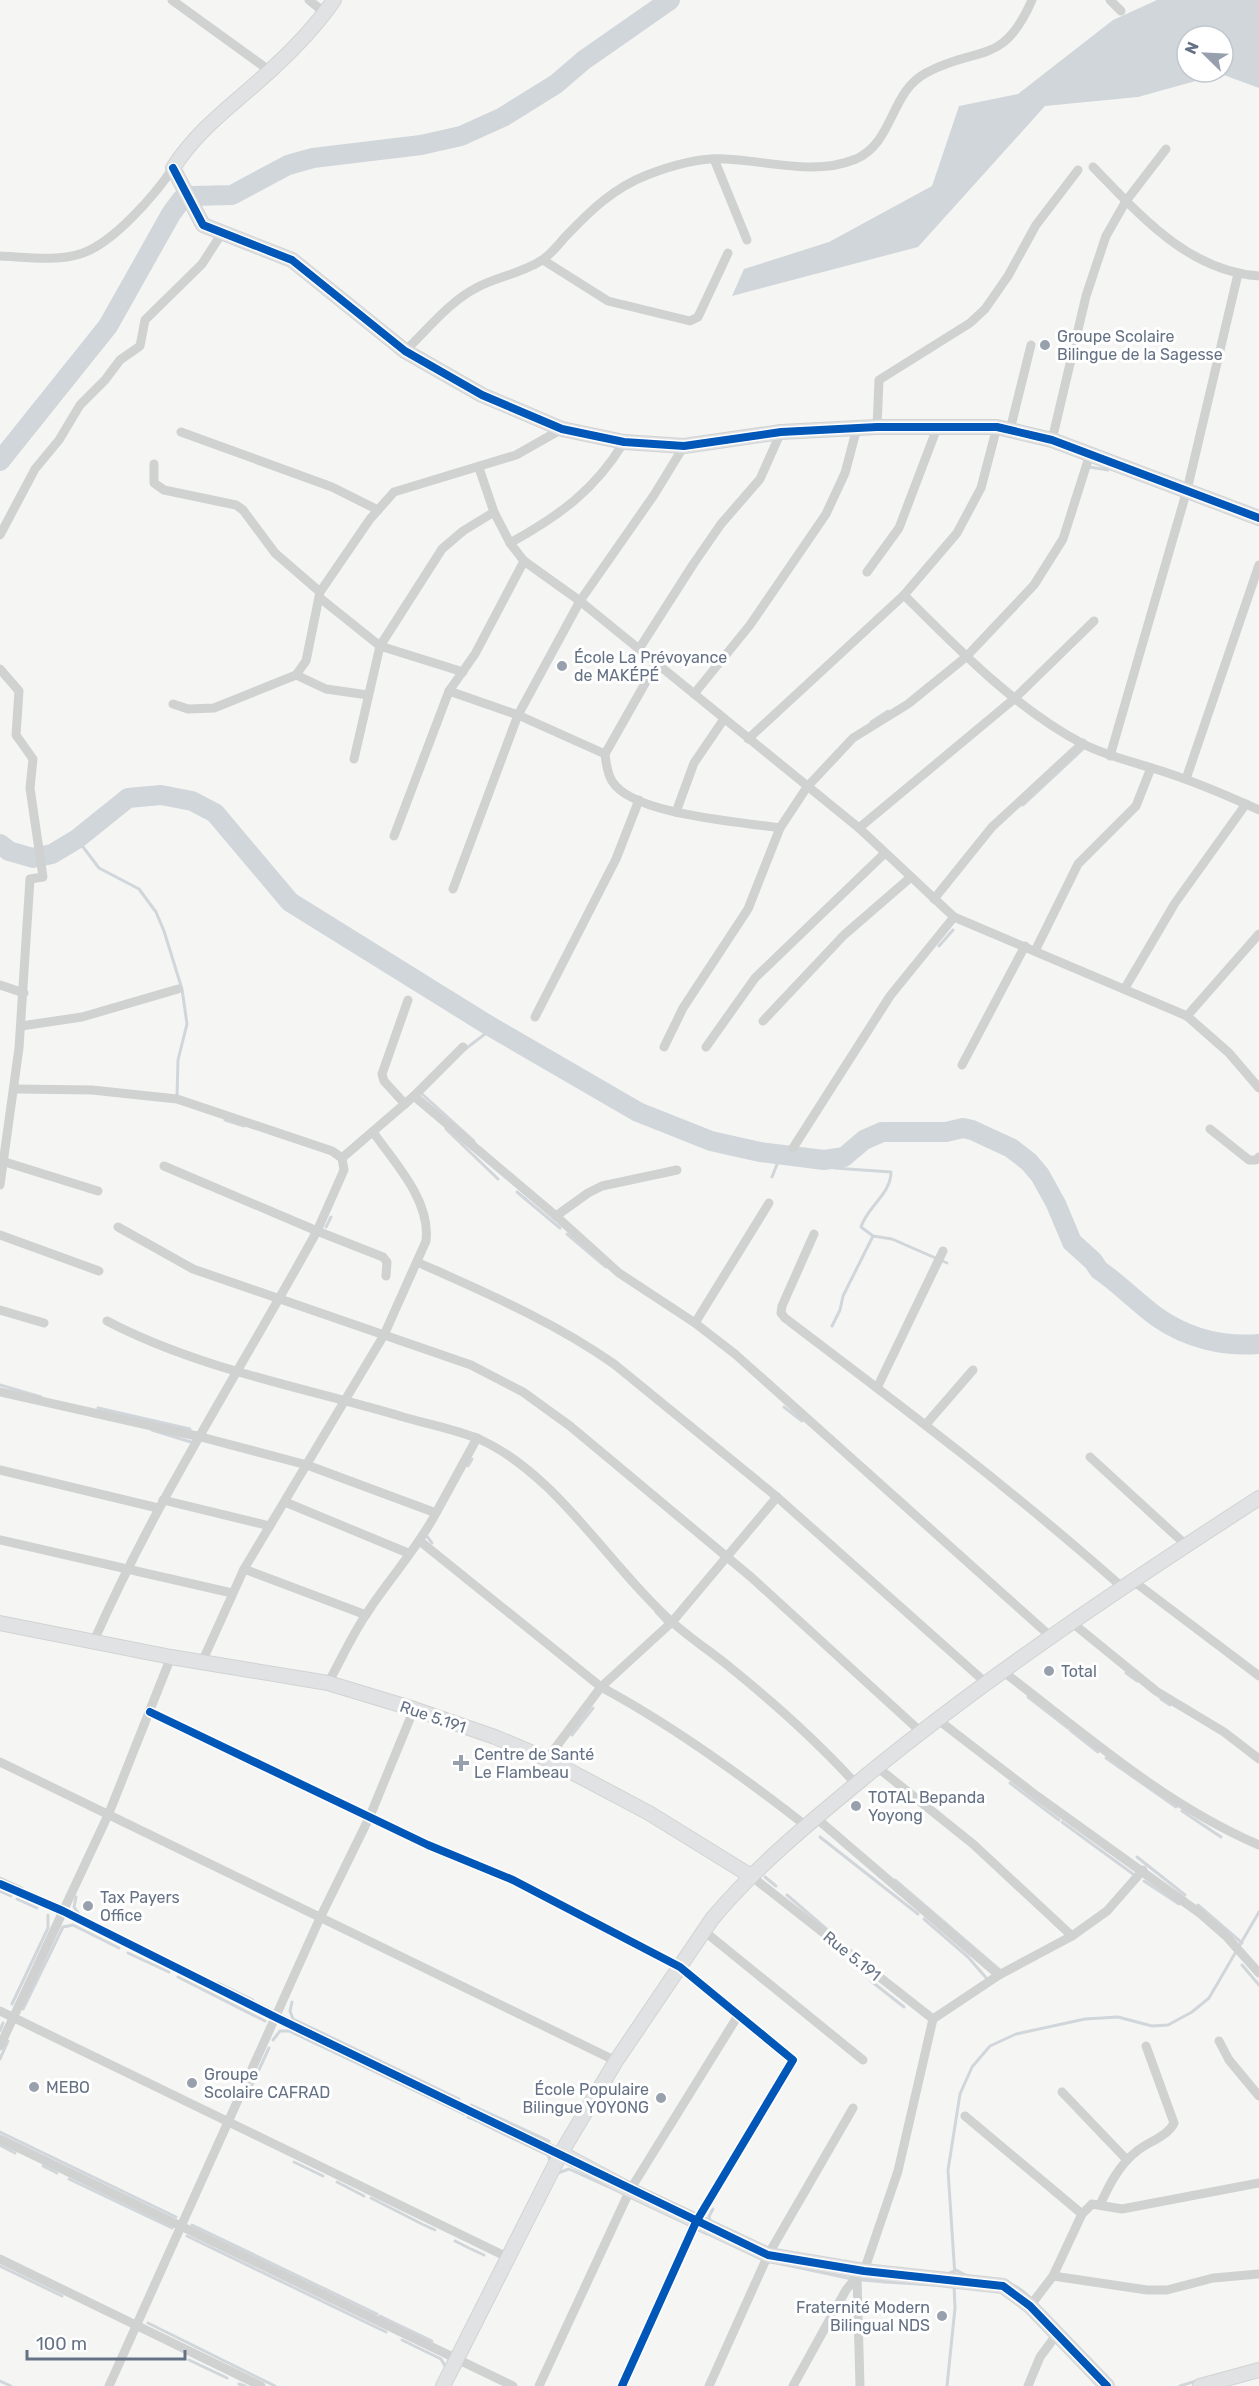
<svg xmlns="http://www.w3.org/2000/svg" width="1259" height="2386" viewBox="0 0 1259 2386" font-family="Rubik,sans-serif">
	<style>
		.water { fill: #d0d6da; fill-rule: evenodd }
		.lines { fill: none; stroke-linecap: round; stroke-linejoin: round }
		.stream { stroke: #d0d6da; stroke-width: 3 }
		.river { stroke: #d0d6da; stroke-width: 20 }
		.secondary-casing { stroke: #d1d3d3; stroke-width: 16 }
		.street { stroke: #d0d1d1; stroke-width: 9 }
		.secondary { stroke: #e1e2e3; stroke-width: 14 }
		.cycleway-casing { stroke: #fff; stroke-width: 11 }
		.cycleway { stroke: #0057b8; stroke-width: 8 }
		.poi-dot { fill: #97a0ac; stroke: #fff; stroke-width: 2 }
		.labels { text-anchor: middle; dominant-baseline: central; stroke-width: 6; stroke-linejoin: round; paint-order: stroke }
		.poi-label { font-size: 16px; fill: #657285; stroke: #fff; text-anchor: start }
		.street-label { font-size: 16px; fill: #657285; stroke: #fff }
	</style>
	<rect width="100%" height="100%" fill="#f5f6f4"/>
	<path class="water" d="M1157 0H1259V88L1221 74 1138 97 1045 106 918 247 732 296 744 269 829 242 932 186 959 106 1018 94 1113 20ZM1187 36H1223V72H1187Z"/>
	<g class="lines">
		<g class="stream">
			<path d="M1089 467 1108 470"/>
			<path d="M871 722 888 711"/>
			<path d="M1023 805 1083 749"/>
			<path d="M77 839 99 868 139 889 156 912 164 931 182 989 187 1024 178 1060 177 1097"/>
			<path d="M939 946 953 930"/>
			<path d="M464 1050 485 1034 488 1025"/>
			<path d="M422 1094 474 1141"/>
			<path d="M225 1120 244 1126"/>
			<path d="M446 1129 498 1179"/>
			<path d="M824 1160 834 1168 891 1172C891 1194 867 1207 861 1227L873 1236 892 1239 947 1263"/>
			<path d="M772 1177 781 1154"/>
			<path d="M517 1192 560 1228"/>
			<path d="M326 1227 331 1217"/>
			<path d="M567 1234 606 1267"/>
			<path d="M832 1326 840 1310 843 1296 873 1236"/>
			<path d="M0 1385 41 1397"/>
			<path d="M784 1407 802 1421"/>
			<path d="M98 1408 190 1429"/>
			<path d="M152 1430 194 1443"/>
			<path d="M468 1466 472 1459"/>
			<path d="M426 1535 432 1543"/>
			<path d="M656 1612 665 1622"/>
			<path d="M1126 1673 1137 1681"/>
			<path d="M1028 1697 1068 1728"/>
			<path d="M1161 1699 1170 1705"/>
			<path d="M1070 1730 1098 1752"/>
			<path d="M572 1735 593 1708"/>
			<path d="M1106 1758 1176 1807"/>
			<path d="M1010 1783 1059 1820"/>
			<path d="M1182 1811 1221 1837"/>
			<path d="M1062 1822 1133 1874"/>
			<path d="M820 1837 918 1914"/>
			<path d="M1137 1857 1185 1895"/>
			<path d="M765 1877 776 1886"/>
			<path d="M0 1878 22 1888"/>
			<path d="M895 1880 1001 1971"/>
			<path d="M1144 1881 1179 1904"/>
			<path d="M0 1891 11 1896"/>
			<path d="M787 1895 838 1939"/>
			<path d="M76 1897 74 1907 79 1914"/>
			<path d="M17 1899 37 1908"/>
			<path d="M1198 1905 1242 1943"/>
			<path d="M924 1919 968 1957 988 1980"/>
			<path d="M128 1953 169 1972"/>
			<path d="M1242 1965 1259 1985"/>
			<path d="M178 1977 265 2021"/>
			<path d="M871 1981 904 2007"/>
			<path d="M218 1983 253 2000"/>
			<path d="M292 2002 290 2011 293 2019 459 2099"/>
			<path d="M12 2004 48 1928V1915"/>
			<path d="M23 2009 63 1927 73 1925 119 1948"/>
			<path d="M0 2031 3 2023"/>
			<path d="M273 2040 280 2031H289L464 2114"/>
			<path d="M0 2059 8 2041"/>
			<path d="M251 2087 269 2048"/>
			<path d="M471 2105 549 2141"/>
			<path d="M468 2117 480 2122"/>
			<path d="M481 2123 535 2149"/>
			<path d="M0 2132 176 2217"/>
			<path d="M0 2145 15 2153"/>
			<path d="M537 2150 548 2155 550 2160"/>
			<path d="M294 2162 323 2176"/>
			<path d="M43 2166 57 2173"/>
			<path d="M558 2173 569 2169 622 2193"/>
			<path d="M69 2179 172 2228"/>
			<path d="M337 2182 364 2196"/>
			<path d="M371 2198 422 2224"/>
			<path d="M710 2221 709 2216 713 2209"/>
			<path d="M192 2225 377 2314"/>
			<path d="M424 2225 435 2230"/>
			<path d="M698 2230 707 2234"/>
			<path d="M187 2236 386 2332"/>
			<path d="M455 2241 469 2248"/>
			<path d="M471 2249 484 2255"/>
			<path d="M782 2264 852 2279"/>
			<path d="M0 2266 62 2296"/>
			<path d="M947 2274 956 2270C981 2287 999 2267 1032 2299"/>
			<path d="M955 2277 948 2170 960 2094 972 2067 990 2046 1016 2034 1085 2019 1118 2017 1152 2026 1168 2025 1192 2012 1209 1998 1259 1912"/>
			<path d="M862 2280 885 2282"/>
			<path d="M885 2282 934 2285"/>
			<path d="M380 2316 432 2341"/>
			<path d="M148 2323 275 2386"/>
			<path d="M402 2340 441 2359 445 2366"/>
			<path d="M189 2360 227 2378"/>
			<path d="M0 2381 11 2386"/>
			<path d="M239 2384 245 2386"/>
			<path d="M947 2386 955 2308 954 2286"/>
			<path d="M1180 2386 1196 2381"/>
		</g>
		<g class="river">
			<path d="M0 461 108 326 171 214 182 199 192 196 232 195 288 165 313 158 421 145 461 136 503 117 556 84 584 60 670 0"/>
			<path d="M0 844 9 851 33 858 52 854 77 839 128 798 161 795 192 801 215 813 290 902 488 1025 638 1112 711 1141 760 1152 824 1160 844 1157 864 1140 882 1132H946L963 1128 972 1130 1011 1148 1029 1162 1040 1175 1056 1204 1072 1242 1093 1261 1099 1270C1120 1284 1137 1303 1157 1317 1187 1338 1223 1347 1259 1344"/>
		</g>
		<defs>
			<g id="secondary">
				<path d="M334 0C316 26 295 48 272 69 237 102 199 127 173 168L203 225 292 260 405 351 482 395 562 429 624 442 684 446 781 432 877 427H997L1052 440 1259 518"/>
				<path d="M0 1623 171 1657 328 1683 414 1709 495 1737 547 1759 649 1813 751 1876"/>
				<path d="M561 2153 630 2190 768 2255 864 2271 1003 2286 1030 2306 1107 2386"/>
				<path d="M443 2386 561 2153 616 2061 712 1919C759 1863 815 1818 872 1771 995 1671 1126 1584 1259 1498"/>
				<path d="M1200 2386 1259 2370"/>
			</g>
		</defs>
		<use href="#secondary" class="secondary-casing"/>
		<g class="street">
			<path d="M172 0 270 71"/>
			<path d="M309 0 325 13"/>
			<path d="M1110 0 1121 11"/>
			<path d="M714 159 747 240"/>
			<path d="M1093 167C1140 215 1188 271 1259 276"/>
			<path d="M0 256C25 257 59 262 83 253 114 242 155 195 173 168"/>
			<path d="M543 260 608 301 690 321 698 317 728 253"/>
			<path d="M405 351C427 330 449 302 476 288 496 277 523 273 542 260 552 254 560 242 568 234 592 209 614 188 647 175 670 166 701 157 726 159 769 161 815 176 856 159 894 142 890 92 926 73 978 45 1003 67 1032 0"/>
			<path d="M877 427 879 380 970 323 985 309 1008 276 1036 225 1078 170"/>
			<path d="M1010 430 1031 345"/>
			<path d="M181 432 332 487 378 510"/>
			<path d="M1052 440 1086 296 1106 236 1126 201 1166 149"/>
			<path d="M154 464V483L164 490 236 505 243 510 275 553 320 592"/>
			<path d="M479 468 494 512 510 543 524 561 580 601 859 828 954 917 1187 1016 1229 1053 1259 1088"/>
			<path d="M0 535 35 469 59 440 80 405 105 380 120 360 140 346 145 320 202 264 222 233"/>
			<path d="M510 543C559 516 595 490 624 442"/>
			<path d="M867 572 899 528 937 428"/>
			<path d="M904 595C959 650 1014 707 1083 744 1105 755 1129 761 1152 768 1189 779 1224 794 1259 810"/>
			<path d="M320 598 380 646 463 672"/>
			<path d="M639 649 694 563 721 524 760 479 781 432"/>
			<path d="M0 669 19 691 16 735 33 759 30 788 43 877 30 879 19 1048 0 1185"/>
			<path d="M296 675 326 689 368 695"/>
			<path d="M449 691 518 715 605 754C606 763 607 773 612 781 632 815 742 822 780 828"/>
			<path d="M694 694 750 625 826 514 845 473 857 428"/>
			<path d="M173 704 188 709 214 708 296 675 306 661 320 592 370 519 394 492 516 455 562 429"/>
			<path d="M748 739 904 595 957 533 981 488 997 427"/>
			<path d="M605 754 656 664"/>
			<path d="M1110 756 1187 490 1238 274"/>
			<path d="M354 759 380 646 442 549 463 531 494 512"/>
			<path d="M1186 779 1259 565"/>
			<path d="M676 812 694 763 724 719"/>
			<path d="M859 828 1014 699 1094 621"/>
			<path d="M394 836 449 691 475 654 524 561"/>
			<path d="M453 889 518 715 580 601 654 495 684 446"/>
			<path d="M934 899 992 827 1083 743"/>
			<path d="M1035 951 1078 864 1136 806 1151 768"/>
			<path d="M0 985 24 993"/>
			<path d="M1125 988 1175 903 1246 804"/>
			<path d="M1187 1016 1259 934"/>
			<path d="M535 1017 616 859 639 800"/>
			<path d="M763 1021 844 935 911 877"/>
			<path d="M21 1026 82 1017 178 989"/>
			<path d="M664 1047 683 1008 748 909 780 828 807 787 853 738 908 704 966 657 1034 585 1063 539 1090 454"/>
			<path d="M706 1047 755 978 885 853"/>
			<path d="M962 1065 1025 946"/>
			<path d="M14 1089 92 1090 177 1099 332 1151 342 1158 344 1170 317 1231 383 1257 387 1262 386 1276"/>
			<path d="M414 1096 556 1216 619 1273 695 1323 735 1354 1049 1635"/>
			<path d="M405 1104 384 1081 382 1074 408 1000"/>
			<path d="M1210 1129 1249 1160H1256L1259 1157"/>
			<path d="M793 1148 890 996 954 917"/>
			<path d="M342 1158 414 1096 463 1047"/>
			<path d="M5 1162 98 1191"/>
			<path d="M556 1216 588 1193 602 1186 677 1170"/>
			<path d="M118 1227 193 1269 471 1365 523 1392 570 1426 751 1577 921 1732"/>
			<path d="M814 1234 782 1306 781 1313 785 1318C900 1405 1014 1491 1122 1587"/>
			<path d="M0 1235 99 1271"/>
			<path d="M417 1262C484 1292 553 1321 614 1364L777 1497 985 1682"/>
			<path d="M0 1310 44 1323"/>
			<path d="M107 1321C199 1369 302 1387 400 1416 426 1424 454 1429 479 1439 556 1473 610 1567 672 1622 689 1637 708 1650 726 1664 772 1701 816 1740 856 1784"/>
			<path d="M695 1323 769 1203"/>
			<path d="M877 1388 943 1251"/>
			<path d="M0 1392 201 1437 307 1465 436 1513C417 1549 389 1579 367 1613 352 1635 341 1660 328 1683"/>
			<path d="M927 1423 973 1370"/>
			<path d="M1090 1457 1186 1545"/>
			<path d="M0 1470 158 1508"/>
			<path d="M163 1500 270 1526"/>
			<path d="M285 1502 408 1553"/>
			<path d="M436 1513 477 1438"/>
			<path d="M0 1540 232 1593"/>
			<path d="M421 1542 601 1687C672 1725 741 1775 805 1825"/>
			<path d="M244 1569 366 1615"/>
			<path d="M1132 1580 1259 1676"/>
			<path d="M1070 1621 1156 1691 1224 1732 1259 1759"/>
			<path d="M93 1643C156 1499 242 1368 317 1231L164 1166"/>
			<path d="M202 1662 244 1569 384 1335 426 1241C431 1201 395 1163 373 1132"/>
			<path d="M1001 1670C1084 1733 1163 1804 1259 1845"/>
			<path d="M150 1712 428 1845 513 1880 680 1967 793 2060 696 2222 622 2386"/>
			<path d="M937 1719 1037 1796 1201 1914 1226 1936 1259 1973"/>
			<path d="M547 1759 601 1687 672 1622 777 1497"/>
			<path d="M0 1762 616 2061"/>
			<path d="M877 1767 973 1844 1072 1936"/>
			<path d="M815 1817 999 1975"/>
			<path d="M751 1876 933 2019"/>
			<path d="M0 1884 63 1911 420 2087 561 2153"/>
			<path d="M704 1931 863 2060"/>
			<path d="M0 2011 507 2257"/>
			<path d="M1219 2041 1229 2060 1259 2096"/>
			<path d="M0 2046 109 1813 171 1657"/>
			<path d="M1062 2092 1127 2160"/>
			<path d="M965 2116 1082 2214"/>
			<path d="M0 2139 513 2386"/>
			<path d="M1100 2205C1109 2185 1119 2165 1137 2151 1148 2142 1168 2136 1174 2123L1146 2046"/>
			<path d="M0 2259 261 2386"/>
			<path d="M864 2271 898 2171 933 2019 999 1975 1072 1936 1107 1911 1143 1870"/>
			<path d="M1053 2276 1147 2290H1167L1213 2278 1259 2274"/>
			<path d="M857 2277 860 2386"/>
			<path d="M1030 2306 1053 2276 1082 2214 1092 2204 1122 2209 1259 2183"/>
			<path d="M109 2386 320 1918 370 1816 414 1709"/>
			<path d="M539 2386 630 2190 739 2014"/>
			<path d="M709 2386 768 2255 853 2108"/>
			<path d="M793 2386 846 2290 862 2270"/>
			<path d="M1028 2386 1040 2357 1057 2334"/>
		</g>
		<use href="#secondary" class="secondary"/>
		<defs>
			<g id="cycleway">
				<path d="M173 168 203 225 292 260 405 351 482 395 562 429 624 442 684 446 781 432 877 427H997L1052 440 1259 518"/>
				<path d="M150 1712 428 1845 513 1880 680 1967 793 2060 696 2222 622 2386"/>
				<path d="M0 1884 63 1911 277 2018 768 2255 864 2271 1003 2286 1030 2306 1107 2386"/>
			</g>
		</defs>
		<use href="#cycleway" class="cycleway-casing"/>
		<use href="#cycleway" class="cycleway"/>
	</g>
	<g class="poi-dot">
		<circle cx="1045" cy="345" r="6"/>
		<circle cx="562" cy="666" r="6"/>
		<circle cx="1049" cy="1671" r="6"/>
		<path d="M458 1754h6v6h6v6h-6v6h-6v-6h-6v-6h6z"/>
		<circle cx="856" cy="1806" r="6"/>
		<circle cx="88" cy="1906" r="6"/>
		<circle cx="192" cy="2083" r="6"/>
		<circle cx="34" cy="2087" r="6"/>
		<circle cx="661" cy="2098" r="6"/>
		<circle cx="942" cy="2316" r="6"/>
	</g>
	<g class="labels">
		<g class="poi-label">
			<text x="1057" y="336">Groupe Scolaire<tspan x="1057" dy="18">Bilingue de la Sagesse</tspan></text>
			<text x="574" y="657">École La Prévoyance<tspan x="574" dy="18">de MAKÉPÉ</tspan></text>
			<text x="1061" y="1671">Total</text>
			<text x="474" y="1754">Centre de Santé<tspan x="474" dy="18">Le Flambeau</tspan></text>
			<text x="868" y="1797">TOTAL Bepanda<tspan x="868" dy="18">Yoyong</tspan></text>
			<text x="100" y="1897">Tax Payers<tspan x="100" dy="18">Office</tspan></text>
			<text x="204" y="2074">Groupe<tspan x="204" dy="18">Scolaire CAFRAD</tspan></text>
			<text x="46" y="2087">MEBO</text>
			<text x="649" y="2089" text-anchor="end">École Populaire<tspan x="649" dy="18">Bilingue YOYONG</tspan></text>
			<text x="930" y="2307" text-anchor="end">Fraternité Modern<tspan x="930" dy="18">Bilingual NDS</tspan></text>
		</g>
		<g class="street-label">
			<text transform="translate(433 1717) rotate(19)">Rue 5.191</text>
			<text transform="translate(852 1956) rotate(39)">Rue 5.191</text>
		</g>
	</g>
	<g transform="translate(1205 54) rotate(294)"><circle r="28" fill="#ffffff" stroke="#c1c7ce" stroke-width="1.5"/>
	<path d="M0-4.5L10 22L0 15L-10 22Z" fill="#97a0ac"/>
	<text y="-9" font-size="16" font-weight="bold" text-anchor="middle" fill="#657285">N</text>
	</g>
	<path d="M27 2350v9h158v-9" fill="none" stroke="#657285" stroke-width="3"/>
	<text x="36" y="2350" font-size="18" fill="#657285" stroke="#ffffff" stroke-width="4.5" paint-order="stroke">100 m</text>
</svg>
